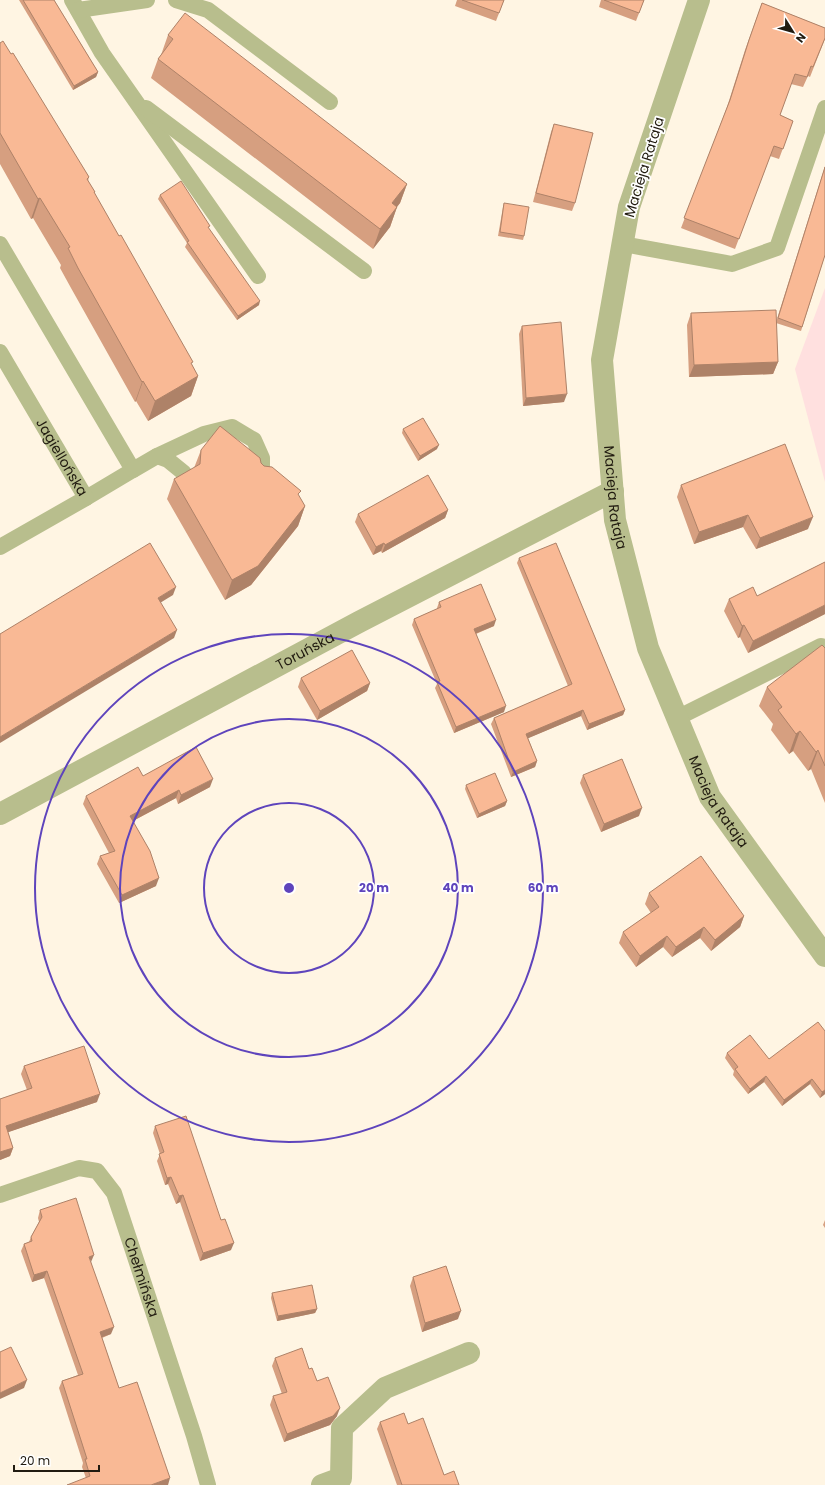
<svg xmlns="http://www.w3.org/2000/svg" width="825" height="1485" viewBox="0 0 825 1485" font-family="Poppins,sans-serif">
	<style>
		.green { fill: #ffe0df }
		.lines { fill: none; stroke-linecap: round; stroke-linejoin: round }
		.service { stroke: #b8be8d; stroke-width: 16 }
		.minor { stroke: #b8be8d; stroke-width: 22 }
		.wall { fill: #d69f80 }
		.shaded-wall { fill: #ae8268 }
		.building { fill: #f9b995; stroke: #ae8268 }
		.ring { fill: none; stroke: #5e44bc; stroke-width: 2 }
		.labels { text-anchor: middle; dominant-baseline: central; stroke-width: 3.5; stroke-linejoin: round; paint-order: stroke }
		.street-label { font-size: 14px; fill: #211b10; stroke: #fff }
		.centre { fill: #5e44bc; stroke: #fff; stroke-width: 2 }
		.ring-label { font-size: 12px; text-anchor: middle; font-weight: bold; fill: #5e44bc; stroke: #fff; stroke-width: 3.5; stroke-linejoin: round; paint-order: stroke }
	</style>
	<rect width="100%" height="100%" fill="#fff5e3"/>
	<path class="green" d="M825 288V482L795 369Z"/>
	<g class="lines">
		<g class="service">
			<path d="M72 0 102 53 258 276"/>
			<path d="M176 0 208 10 330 102"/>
			<path d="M78 10 147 0"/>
			<path d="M146 108 364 271"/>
			<path d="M0 244 133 470 86 498"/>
			<path d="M623 244 732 264 777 248 825 108"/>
			<path id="s1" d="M0 352 86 498 0 547"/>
			<path d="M157 456 168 460 184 473"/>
			<path d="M133 470 157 456 204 434 232 427 254 440 262 458V478"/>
			<path d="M677 718 821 646 825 647"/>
			<path id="s2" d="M0 1195 79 1168 97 1171 114 1193 194 1436 208 1485"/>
		</g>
		<g class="minor">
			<path id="s3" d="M699 0 629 207 602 360 615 520 648 648 710 797 825 956"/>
			<path id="s4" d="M0 814 359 622 613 491"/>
			<path d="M322 1485 341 1478 342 1428 385 1388 469 1353"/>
		</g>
	</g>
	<g class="wall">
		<path d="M19 0H54L98 72 96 77 73 90Z"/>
		<path d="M457 0H504L496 21 455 6Z"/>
		<path d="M601 0H644L636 21 599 7Z"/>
		<path d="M762 3 825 28V39L810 77 808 76 803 87 791 84 780 115 793 121 779 159 770 156 735 249 681 228 727 107 745 50Z"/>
		<path d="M168 35 407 184 400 203 397 207 390 227 373 249 151 78 158 59 161 55Z"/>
		<path d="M0 43 89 177 88 181 95 192 94 193 198 376 191 396 148 421 136 401 135 402 71 288 60 268 61 265 33 218 31 219 0 164Z"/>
		<path d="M554 124 575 203 572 211 533 202 551 132Z"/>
		<path d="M825 166V255L801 331 776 323 778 362 773 374 689 377 687 325 691 313 776 322Z"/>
		<path d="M160 195 209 229 259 305 237 320 185 247 187 243 158 199Z"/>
		<path d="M504 203 524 236 523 240 498 236 503 207Z"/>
		<path d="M522 326 564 402 523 406 519 334Z"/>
		<path d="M403 429 437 449 418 461 402 433Z"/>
		<path d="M201 450 261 463 305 506 298 526 251 585 225 600 167 499 174 479 194 468Z"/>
		<path d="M681 485 808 529 756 549 743 527 694 544 677 497Z"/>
		<path d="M448 510 445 518 382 553 381 551 373 555 355 522 358 514Z"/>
		<path d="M519 558 625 710 623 715 587 730 581 716 528 738 537 761 535 767 511 777 491 724 494 718 568 686 517 563Z"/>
		<path d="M825 562V614L748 653 740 637 738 638 724 611 729 599 757 596Z"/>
		<path d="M439 602 494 626 476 634 504 712 454 733 435 688 437 684 412 625 414 619 437 609V608Z"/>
		<path d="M825 648V803L811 769 808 771 793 751 789 754 771 730 773 724 759 706 767 687Z"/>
		<path d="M301 678 370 683 367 691 317 720 298 687Z"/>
		<path d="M583 775 639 816 601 832 580 783Z"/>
		<path d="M466 785 507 801 505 806 477 818 465 789Z"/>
		<path d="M210 787 178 804 176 798 133 821 156 886 119 903 97 864 100 856 109 853 83 804 86 796Z"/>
		<path d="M649 893 744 916 740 927 711 951 700 938 672 957 663 947 636 967 619 943 623 932 651 913 645 904Z"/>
		<path d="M825 1031V1094L820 1098 810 1084 782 1106 764 1082 748 1094 733 1075 734 1071 725 1058 727 1053 769 1059Z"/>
		<path d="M24 1066 97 1102 8 1132 13 1148 10 1156 0 1160V1099L27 1090 21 1074Z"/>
		<path d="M155 1126 221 1220 231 1250 200 1261 180 1202 176 1204 168 1184 165 1185 157 1161 160 1154 153 1133Z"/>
		<path d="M40 1210 91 1262 111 1334 102 1338 119 1388 168 1485 86 1478 82 1467 83 1463 59 1388 62 1381 78 1375 44 1278 32 1282 21 1251 24 1244 29 1242 31 1237 39 1222 38 1218Z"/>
		<path d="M825 1220V1228L823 1225Z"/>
		<path d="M413 1277 458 1319 422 1332 410 1286Z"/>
		<path d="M272 1293 317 1309 315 1313 277 1321 271 1298Z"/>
		<path d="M275 1358 309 1369 317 1381 337 1416 330 1425 284 1442 270 1405 273 1396 282 1394 272 1366Z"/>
		<path d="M380 1422 408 1424 444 1475 459 1485H397L377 1429Z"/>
	</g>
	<g class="shaded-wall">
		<path d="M98 72 96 77 73 90 74 86Z"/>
		<path d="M407 184 400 203 384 223 392 203Z"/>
		<path d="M40 198 33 218 31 219 38 199Z"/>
		<path d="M397 207 390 227 373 249 380 229Z"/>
		<path d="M260 301 259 305 237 320 238 316Z"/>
		<path d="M778 362 773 374 689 377 694 365Z"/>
		<path d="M198 376 191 396 148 421 155 401Z"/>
		<path d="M143 381 136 401 135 402 142 382Z"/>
		<path d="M567 394 564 402 523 406 526 398Z"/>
		<path d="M439 445 437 449 418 461 420 456Z"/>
		<path d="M305 506 298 526 251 585 225 600 232 580Z"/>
		<path d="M448 510 445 518 382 553 385 545Z"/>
		<path d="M748 515 743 527 694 544 699 532Z"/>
		<path d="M813 517 808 529 756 549 760 538Z"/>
		<path d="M384 543 381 551 373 555 376 547Z"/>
		<path d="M176 587 173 595 155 606 158 598Z"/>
		<path d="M825 605V614L748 653 753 641Z"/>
		<path d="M496 620 494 626 472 635 474 629Z"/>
		<path d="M744 625 740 637 738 638 742 626Z"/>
		<path d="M177 630 174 638 0 743V737Z"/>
		<path d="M370 683 367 691 317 720 320 711Z"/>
		<path d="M506 706 504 712 454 733 456 727Z"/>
		<path d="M583 710 581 716 524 740 526 734Z"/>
		<path d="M625 710 623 715 587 730 589 724Z"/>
		<path d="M800 731 793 751 789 754 796 734Z"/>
		<path d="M818 750 811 769 808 771 816 752Z"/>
		<path d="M537 761 535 767 511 777 513 772Z"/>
		<path d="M213 779 210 787 178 804 181 795Z"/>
		<path d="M179 790 176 798 127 824 130 816Z"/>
		<path d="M507 801 505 806 477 818 479 814Z"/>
		<path d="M642 808 639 816 601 832 604 824Z"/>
		<path d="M159 878 156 886 119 903 122 895Z"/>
		<path d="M744 916 740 927 711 951 715 940Z"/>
		<path d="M704 927 700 938 672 957 676 947Z"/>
		<path d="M667 936 663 947 636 967 640 956Z"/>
		<path d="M766 1076 764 1082 748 1094 750 1089Z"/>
		<path d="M812 1079 810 1084 782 1106 784 1100Z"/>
		<path d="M825 1090V1094L820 1098 822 1092Z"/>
		<path d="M100 1094 97 1102 3 1134 6 1126Z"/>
		<path d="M13 1148 10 1156 0 1160V1152Z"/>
		<path d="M171 1177 168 1184 165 1185 167 1178Z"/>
		<path d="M183 1195 180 1202 176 1204 179 1196Z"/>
		<path d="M234 1243 231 1250 200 1261 203 1253Z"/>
		<path d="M94 1255 91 1262 89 1257Z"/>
		<path d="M47 1271 44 1278 32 1282 34 1275Z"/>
		<path d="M317 1309 315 1313 277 1321 278 1316Z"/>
		<path d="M461 1311 458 1319 422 1332 425 1323Z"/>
		<path d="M114 1327 111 1334 97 1339 100 1332Z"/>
		<path d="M27 1380 24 1388 0 1399V1393Z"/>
		<path d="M340 1408 337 1416 330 1425 284 1442 287 1434Z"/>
		<path d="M170 1478 168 1485H151Z"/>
	</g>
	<g class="building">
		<path d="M23 0H54L98 72 74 86Z"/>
		<path d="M462 0H504L499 13Z"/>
		<path d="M604 0H644L639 13Z"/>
		<path d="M762 3 825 28V38L813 67 811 66 807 77 795 74 780 115 793 121 783 149 774 146 739 239 684 218 730 100 749 40Z"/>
		<path d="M185 13 407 184 392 203 397 207 380 229 158 59 173 39 168 35Z"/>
		<path d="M3 41 11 54 13 53 89 177 87 179 95 192H94L119 236 121 235 193 362 191 363 198 376 155 401 143 381 142 382 78 268 68 248 70 247 40 198 38 199 0 133V43Z"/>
		<path d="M554 124 593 133 575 203 536 193Z"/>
		<path d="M825 167V255L802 327 778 318Z"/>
		<path d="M181 181 210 226 208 227 260 301 238 316 187 242 189 241 160 195Z"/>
		<path d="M504 203 529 207 524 236 500 232Z"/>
		<path d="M776 310 778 362 694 365 691 313Z"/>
		<path d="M561 322 567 394 526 398 522 326Z"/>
		<path d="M423 418 439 445 420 456 403 429Z"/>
		<path d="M220 426 260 458 261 463 264 466 272 467 301 491 298 494 305 506 258 566 232 580 174 479 200 464 201 450Z"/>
		<path d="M785 444 813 517 760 538 748 515 699 532 681 485Z"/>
		<path d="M428 475 448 510 385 545 384 543 376 547 358 514Z"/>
		<path d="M150 543 176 587 158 598 177 630 0 737V634Z"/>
		<path d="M556 543 625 710 589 724 583 710 526 734 537 761 513 772 494 718 572 684 519 558Z"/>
		<path d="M825 562V605L753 641 744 625 742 626 729 599 753 587 757 596Z"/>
		<path d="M481 584 496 620 474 629 506 706 456 727 437 682 440 681 414 619 441 607 439 602Z"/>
		<path d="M822 645 825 648V766L818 750 816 752 800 731 796 734 778 710 782 707 767 687Z"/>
		<path d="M352 650 370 683 320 711 301 678Z"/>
		<path d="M196 747 213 779 181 795 179 790 130 816 150 851 159 878 122 895 100 856 115 851 86 796 138 767 143 776Z"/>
		<path d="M622 759 642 808 604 824 583 775Z"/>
		<path d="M495 773 507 801 479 814 466 785Z"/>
		<path d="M701 856 744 916 715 940 704 927 676 947 667 936 640 956 623 932 659 907 649 893Z"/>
		<path d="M818 1022 825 1031V1090L822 1092 812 1079 784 1100 766 1076 750 1089 735 1069 738 1067 727 1053 750 1035 769 1059Z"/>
		<path d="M84 1046 100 1094 6 1126 13 1148 0 1152V1099L32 1088 24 1066Z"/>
		<path d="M186 1116 221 1220 225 1219 234 1243 203 1253 183 1195 179 1196 171 1177 167 1178 159 1154 164 1152 155 1126Z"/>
		<path d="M76 1198 94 1255 89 1257 114 1327 100 1332 119 1388 137 1382 170 1478 151 1485H67L90 1476 85 1459H87L62 1381 83 1374 47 1271 34 1275 24 1244 32 1241 31 1237 42 1217 40 1210Z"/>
		<path d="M446 1266 461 1311 425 1323 413 1277Z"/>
		<path d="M312 1285 317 1309 278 1316 272 1293Z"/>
		<path d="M11 1347 27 1380 0 1393V1352Z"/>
		<path d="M302 1348 309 1369 312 1368 317 1381 328 1377 340 1408 333 1416 287 1434 273 1396 287 1392 275 1358Z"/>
		<path d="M404 1413 408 1424 423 1418 444 1475 454 1471 459 1485H402L380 1422Z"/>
	</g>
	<g class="ring">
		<circle cx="289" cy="888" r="85"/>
		<circle cx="289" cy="888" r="169"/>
		<circle cx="289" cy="888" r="254"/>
	</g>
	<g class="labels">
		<g class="street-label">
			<text transform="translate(644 167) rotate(-73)">Macieja Rataja</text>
			<text stroke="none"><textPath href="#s1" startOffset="122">Jagiellońska</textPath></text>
			<text stroke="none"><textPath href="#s3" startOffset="512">Macieja Rataja</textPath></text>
			<text stroke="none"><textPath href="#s4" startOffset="346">Toruńska</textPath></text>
			<text stroke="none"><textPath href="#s3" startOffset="836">Macieja Rataja</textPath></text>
			<text stroke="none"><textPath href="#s2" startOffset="218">Chełmińska</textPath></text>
		</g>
	</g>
	<circle cx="289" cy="888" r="6" class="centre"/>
	<g class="ring-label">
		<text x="374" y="892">20 m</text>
		<text x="458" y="892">40 m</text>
		<text x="543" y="892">60 m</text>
	</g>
	<g transform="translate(793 32) rotate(127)" stroke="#ffffff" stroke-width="3" paint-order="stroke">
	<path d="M0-3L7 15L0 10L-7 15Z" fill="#211b10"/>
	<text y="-6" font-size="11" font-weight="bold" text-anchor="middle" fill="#211b10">N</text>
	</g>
	<path d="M14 1465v6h85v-6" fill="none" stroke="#211b10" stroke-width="2"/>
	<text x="20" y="1465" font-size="12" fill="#211b10" stroke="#ffffff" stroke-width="3" paint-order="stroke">20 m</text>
</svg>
